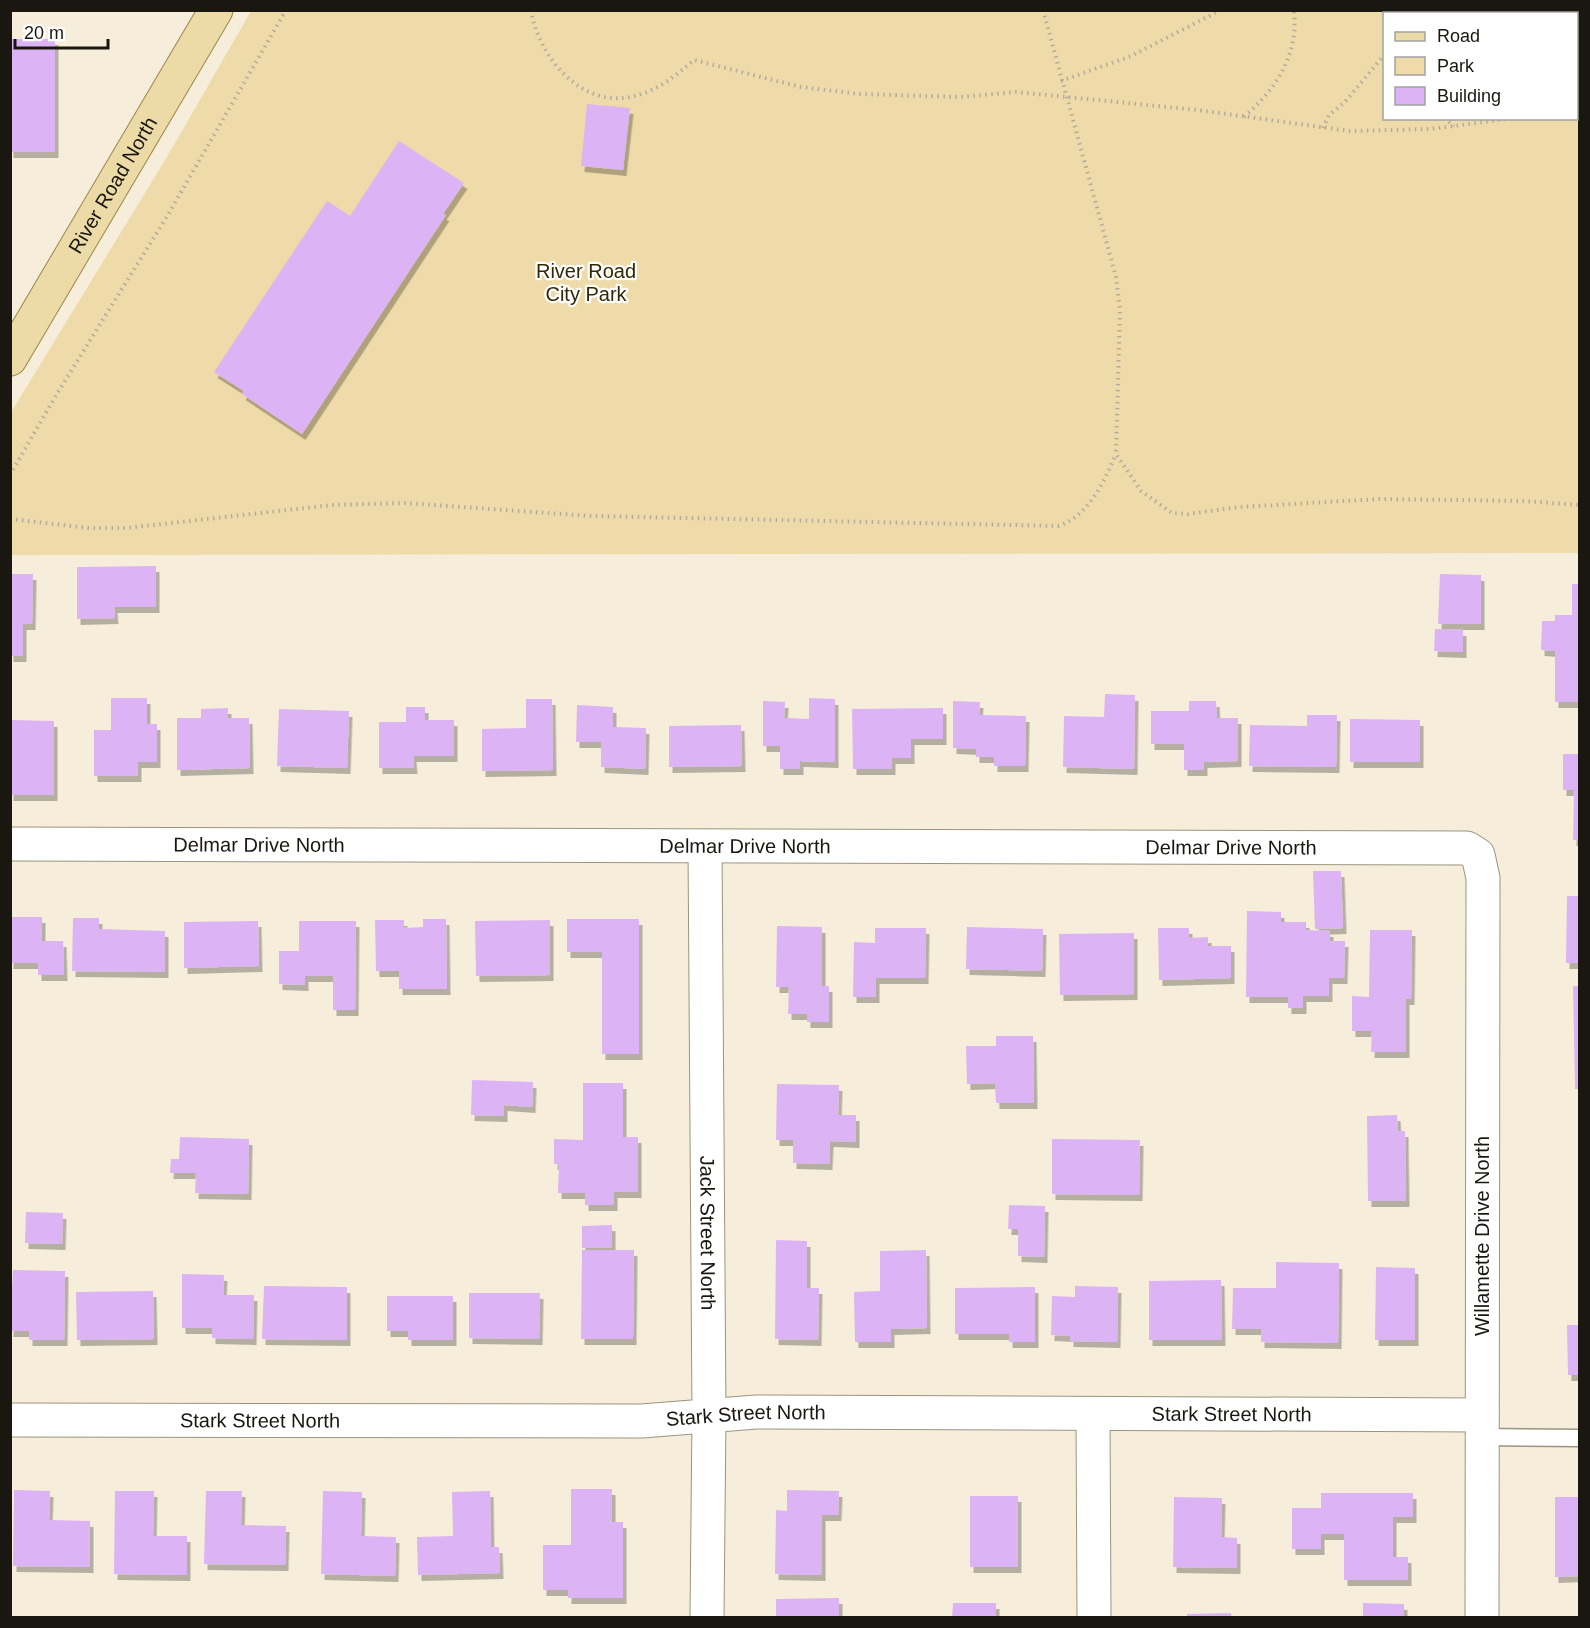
<svg xmlns="http://www.w3.org/2000/svg" width="1590" height="1628" viewBox="0 0 1590 1628" font-family="Arial,sans-serif">
	<style>
		.green { fill: #eedba9; fill-rule: evenodd }
		.building { fill: #dcb4f5; filter: url(#shadow) }
		.lines { fill: none; stroke-linecap: round; stroke-linejoin: round }
		.service-casing { stroke: #9b9482; stroke-width: 19 }
		.minor-casing { stroke: #9b9482; stroke-width: 35 }
		.primary-casing { stroke: #9b864c; stroke-width: 35 }
		.path { stroke: #b3ac9d; stroke-width: 4; stroke-dasharray: 1.5 4.5; stroke-linecap: butt }
		.service { stroke: #fff; stroke-width: 16 }
		.minor { stroke: #fff; stroke-width: 33 }
		.primary { stroke: #ecdaa7; stroke-width: 33 }
		.labels { text-anchor: middle; dominant-baseline: central; stroke-width: 4.5; stroke-linejoin: round; paint-order: stroke }
		.street-label { font-size: 20px; fill: #1a1711; stroke: #fff }
		.park-label { font-size: 20px; fill: #332806; stroke: #fff }
	</style>
	<defs>
		<filter id="shadow"><feDropShadow dx="3.5" dy="6" stdDeviation="0" flood-color="#0004"/></filter>
	</defs>
	<rect width="100%" height="100%" fill="#f6eedb"/>
	<path class="green" d="M251 11H1579V553L11 555 10 414 170 152ZM1384 14H1576V118H1384Z"/>
	<g class="building">
		<rect x="10" y="39" width="45" height="113"/>
		<path d="M587 104 630 108 623 170 581 166Z"/>
		<path d="M399 141 464 183 443 214 446 215 302 434 242 394 244 391 214 372 327 201 350 216Z"/>
		<path d="M156 566V607H114L115 618 77 619V567Z"/>
		<path d="M10 574H33L32 624H23V656H10Z"/>
		<path d="M1440 574 1481 575V624H1438Z"/>
		<path d="M1572 584H1580V702H1555V651L1541 650 1542 621H1555V615H1572Z"/>
		<path d="M1435 629 1463 630V652L1434 651Z"/>
		<path d="M1105 694 1135 695 1134 769 1063 767 1064 716 1104 717Z"/>
		<path d="M111 698H147V724H157V762H138V776H94V730H111Z"/>
		<path d="M809 698 835 699V762L800 761V769H780V746H763V701L785 702 784 718 809 719Z"/>
		<path d="M526 699H552L553 770 482 771V729L526 728Z"/>
		<path d="M953 701 980 702 979 715 1026 716 1025 766H994V757H976V749L953 748Z"/>
		<path d="M1189 701H1216L1217 718H1238V761L1204 762V770H1184V744H1151V711H1189Z"/>
		<path d="M577 705 613 707V727L646 728 645 769 601 767V742H576Z"/>
		<path d="M406 707H425V720H454V756H413L414 768H379V722H406Z"/>
		<path d="M228 708V718H249L250 768 177 770V718H201V709Z"/>
		<path d="M943 708V739H911V758H892V769H853L852 709Z"/>
		<path d="M279 709 349 711 347 768 277 766Z"/>
		<path d="M1307 715H1337L1336 767 1249 766 1250 725 1307 726Z"/>
		<path d="M1350 719 1420 720V762H1350Z"/>
		<path d="M10 720 54 721V795H10Z"/>
		<path d="M741 725 742 766 669 767V726Z"/>
		<path d="M1563 754H1580V840H1573L1574 790H1563Z"/>
		<path d="M1313 871H1341L1343 928 1315 929Z"/>
		<path d="M1567 896H1580V963H1566Z"/>
		<path d="M1247 911 1281 912V922H1306V930L1330 931V941H1345L1344 978H1329V996H1303V1008H1288V997H1246Z"/>
		<path d="M10 917H42V941H63L64 975H38V963H10Z"/>
		<path d="M73 918H99V929L165 931V972L72 971Z"/>
		<path d="M423 919H446L447 989H399V971H376L375 920H404V928L423 927Z"/>
		<path d="M567 919H639V1054H602V952H567Z"/>
		<path d="M550 920V975L476 976 475 921Z"/>
		<path d="M258 921 259 966 184 968V922Z"/>
		<path d="M299 921H356L355 1010H333V976H305V985L279 984V951H299Z"/>
		<path d="M777 926 822 927V986H829V1022H807V1014H788L789 987H776Z"/>
		<path d="M967 927 1043 929 1042 971 966 969Z"/>
		<path d="M875 928H926L925 978H876V997H853L854 942 875 943Z"/>
		<path d="M1158 928H1189V938L1208 937V946H1231V978L1159 980Z"/>
		<path d="M1370 930H1412L1411 999H1406V1052H1371L1372 1031H1352V996L1369 997Z"/>
		<path d="M1134 933V994L1060 995 1059 934Z"/>
		<path d="M1573 986H1580V1089H1575Z"/>
		<path d="M996 1036H1033L1034 1103H996L995 1083 967 1084 966 1046H996Z"/>
		<path d="M472 1080 533 1082 532 1107 504 1105V1116L471 1115Z"/>
		<path d="M583 1083H623V1137H638V1192H614V1205H585V1193H558L559 1164H554V1139L583 1140Z"/>
		<path d="M777 1084 839 1085 838 1115H856V1142L830 1141 829 1164 793 1163V1140H776Z"/>
		<path d="M1397 1115 1398 1131H1405L1406 1201H1368L1367 1116Z"/>
		<path d="M180 1137 249 1139 248 1194 195 1193 196 1173H170L171 1159H179Z"/>
		<path d="M1052 1139 1140 1140 1139 1195 1052 1194Z"/>
		<path d="M1009 1205 1045 1206 1044 1257 1018 1256V1229H1008Z"/>
		<path d="M26 1212 63 1213 62 1244 25 1243Z"/>
		<path d="M612 1225V1247L582 1248V1226Z"/>
		<path d="M776 1240 807 1241V1288H819L818 1340 775 1339Z"/>
		<path d="M582 1250H634L633 1339H581Z"/>
		<path d="M926 1250 927 1328 891 1329V1342H855L854 1292 880 1291V1251Z"/>
		<path d="M1276 1262 1339 1263 1338 1343 1261 1342V1329H1232L1233 1288H1276Z"/>
		<path d="M1376 1267 1415 1268V1340H1375Z"/>
		<path d="M13 1270 65 1271 64 1340H29V1331H10Z"/>
		<path d="M182 1274 224 1275 223 1295H254L253 1339 212 1338V1328H182Z"/>
		<path d="M1221 1280 1222 1340H1149V1281Z"/>
		<path d="M264 1286 347 1287V1340L262 1339Z"/>
		<path d="M1075 1286 1118 1287 1117 1342 1070 1341V1336L1051 1335 1052 1296 1075 1297Z"/>
		<path d="M1035 1287V1342H1009V1334H955V1288Z"/>
		<path d="M153 1291 154 1339 77 1340 76 1292Z"/>
		<path d="M469 1293H540L539 1339 469 1338Z"/>
		<path d="M387 1296H453V1340H408V1331H387Z"/>
		<path d="M1567 1325H1580V1375H1568Z"/>
		<path d="M571 1489H612V1522H623V1598H568V1590H543V1545H571Z"/>
		<path d="M14 1490 50 1491 49 1520 90 1521V1567L13 1566Z"/>
		<path d="M787 1490 839 1491 838 1515H822V1575L775 1574 776 1510 787 1511Z"/>
		<path d="M115 1491H154L153 1536H187V1575L114 1574Z"/>
		<path d="M206 1491H242L241 1525 286 1526 285 1565 204 1564Z"/>
		<path d="M323 1491 362 1492 361 1536 396 1537 395 1576 321 1574Z"/>
		<path d="M490 1491 491 1547H499L500 1573 418 1575 417 1537 453 1536 452 1492Z"/>
		<path d="M1321 1493H1413V1517H1393V1557H1408V1580H1344V1534H1321V1549H1292V1508H1321Z"/>
		<rect x="970" y="1496" width="48" height="71"/>
		<path d="M1174 1497 1222 1498 1221 1537 1237 1538V1568L1173 1567Z"/>
		<path d="M1555 1497H1580V1576L1555 1577Z"/>
		<path d="M839 1598V1618H776V1599Z"/>
		<path d="M953 1603H996V1618H952Z"/>
		<path d="M1363 1603 1404 1604V1618H1363Z"/>
		<path d="M1231 1613 1232 1618H1187V1614Z"/>
	</g>
	<g class="lines">
		<defs>
			<path id="service" d="M1482 1437 1580 1438"/>
			<g id="minor">
				<path id="s1" d="M10 844 1467 848 1478 855 1483 878 1482 1618"/>
				<path id="s2" d="M705 847 709 1415 707 1618"/>
				<path d="M1093 1415 1094 1618"/>
				<path id="s3" d="M10 1420 642 1421 756 1412 1482 1415"/>
			</g>
			<g id="primary">
				<path id="s4" d="M10 359 216 10"/>
			</g>
		</defs>
		<use href="#service" class="service-casing"/>
		<use href="#minor" class="minor-casing"/>
		<use href="#primary" class="primary-casing"/>
		<g class="path">
			<path d="M531 10C538 55 579 107 630 97 656 92 674 77 694 60L801 87 860 94 960 97 1016 92 1198 110 1350 131 1431 129 1514 118"/>
			<path d="M1043 10 1116 277 1120 310 1116 454 1141 491 1172 513 1188 514 1240 507 1379 499 1524 501 1580 505"/>
			<path d="M1387 14V10"/>
			<path d="M1061 81 1131 56 1221 10"/>
			<path d="M1576 104 1580 103"/>
			<path d="M1244 117C1276 89 1299 55 1294 10"/>
			<path d="M1444 118 1454 126"/>
			<path d="M1323 128 1329 115 1345 102 1384 55"/>
			<path d="M10 475 55 397 169 213 286 10"/>
			<path d="M10 519 89 528H126L332 505 404 503 591 516 1059 526C1090 514 1103 483 1116 454"/>
		</g>
		<use href="#service" class="service"/>
		<use href="#minor" class="minor"/>
		<use href="#primary" class="primary"/>
	</g>
	<g class="labels">
		<g class="street-label">
			<text stroke="none"><textPath href="#s4" startOffset="202">River Road North</textPath></text>
			<text stroke="none"><textPath href="#s1" startOffset="249">Delmar Drive North</textPath></text>
			<text stroke="none"><textPath href="#s1" startOffset="735">Delmar Drive North</textPath></text>
			<text stroke="none"><textPath href="#s1" startOffset="1221">Delmar Drive North</textPath></text>
			<text stroke="none"><textPath href="#s2" startOffset="386">Jack Street North</textPath></text>
			<text transform="translate(1482 1236) rotate(-90)">Willamette Drive North</text>
			<text stroke="none"><textPath href="#s3" startOffset="1222">Stark Street North</textPath></text>
			<text stroke="none"><textPath href="#s3" startOffset="736">Stark Street North</textPath></text>
			<text stroke="none"><textPath href="#s3" startOffset="250">Stark Street North</textPath></text>
		</g>
		<g class="park-label">
			<text x="586" y="271">River Road<tspan x="586" dy="23">City Park</tspan></text>
		</g>
	</g>
	<rect width="1590" height="1628" fill="none" stroke="#1a1711" stroke-width="24"/>
	<rect x="1383" y="12" width="195" height="108" fill="#ffffff" stroke="#a3a2a0" stroke-width="1.5"/>
	<rect x="1395" y="32" width="30" height="9" fill="#ecdaa7" stroke="#a3a2a0" stroke-width="1.5"/>
	<text x="1437" y="42" font-size="18" fill="#1a1711">Road</text>
	<rect x="1395" y="57" width="30" height="18" fill="#eedba9" stroke="#a3a2a0" stroke-width="1.5"/>
	<text x="1437" y="72" font-size="18" fill="#1a1711">Park</text>
	<rect x="1395" y="87" width="30" height="18" fill="#dcb4f5" stroke="#a3a2a0" stroke-width="1.5"/>
	<text x="1437" y="102" font-size="18" fill="#1a1711">Building</text>
	<path d="M15 39v9h93v-9" fill="none" stroke="#1a1711" stroke-width="3"/>
	<text x="24" y="39" font-size="18" fill="#1a1711" stroke="#ffffff" stroke-width="4.5" paint-order="stroke">20 m</text>
</svg>
